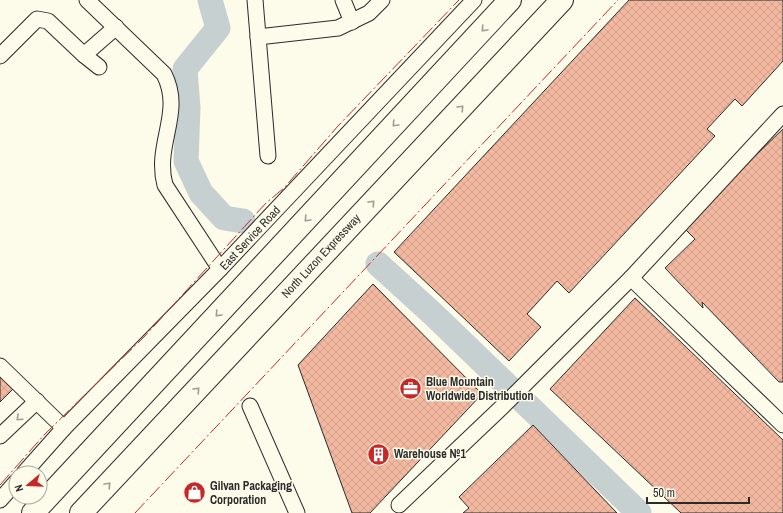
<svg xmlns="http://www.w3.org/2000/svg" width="783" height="513" viewBox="0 0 783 513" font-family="'Archivo Narrow',sans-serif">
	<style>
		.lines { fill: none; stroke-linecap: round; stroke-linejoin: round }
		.river { stroke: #c7d0d0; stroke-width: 25 }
		.building { fill: url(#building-cross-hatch); stroke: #2b2b2b }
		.minor-casing { stroke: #2b2b2b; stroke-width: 17 }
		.highway-casing { stroke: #2b2b2b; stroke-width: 24 }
		.minor { stroke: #fdfbea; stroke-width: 15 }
		.highway { stroke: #fdfbea; stroke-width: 22 }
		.power { stroke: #c62828; stroke-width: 1; stroke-dasharray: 14 3 2 3; stroke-linecap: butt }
		.oneway { stroke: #9e9d94 }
		.labels { text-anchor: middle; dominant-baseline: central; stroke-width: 3; stroke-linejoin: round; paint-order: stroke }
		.street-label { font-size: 12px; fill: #2b2b2b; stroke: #fdfbea }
		.poi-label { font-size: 12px; font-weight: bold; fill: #2b2b2b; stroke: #fdfbea; text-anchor: start }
	</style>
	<defs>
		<pattern id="building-cross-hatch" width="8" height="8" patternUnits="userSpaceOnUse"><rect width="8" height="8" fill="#f2b8a0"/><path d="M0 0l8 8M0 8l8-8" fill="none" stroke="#d09e8a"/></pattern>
	</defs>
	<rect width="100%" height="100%" fill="#fdfbea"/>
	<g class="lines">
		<g class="river">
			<path d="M210 0 218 28 185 69 188 108 186 161 201 193 224 218 243 221"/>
			<path d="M378 264 434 315 639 513"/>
		</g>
	</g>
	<g class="building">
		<path d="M629 0H783V61L742 106 735 99 707 129 715 136 569 293 557 281 527 314 541 327 509 361 394 252Z"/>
		<path d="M783 129V382H779L702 302 703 308 665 268 695 239 682 226Z"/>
		<path d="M373 284 482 394 370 513H352L298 365Z"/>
		<path d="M635 298 783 440V513H681L550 389Z"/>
		<path d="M1 376 13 389 0 402V377Z"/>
		<path d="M533 425 617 513H463L469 508 459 497Z"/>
	</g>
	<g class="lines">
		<defs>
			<g id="minor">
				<path d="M87 0 164 74C184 113 154 144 165 185L220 269"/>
				<path d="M255 0 268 156"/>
				<path d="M343 0 352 22"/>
				<path d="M258 37 338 28 369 13 382 0"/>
				<path d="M0 56 37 19 48 21 84 55"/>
				<path d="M99 67 84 55 116 27"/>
				<path d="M631 278 783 425"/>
				<path d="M0 366 64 428"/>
				<path d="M250 406 297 513"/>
				<path d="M0 436 37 401"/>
				<path d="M24 473 64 428 220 269 474 0"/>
				<path d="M0 500 16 482"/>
				<path d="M399 505 503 406 631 278 783 114"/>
			</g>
			<g id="highway">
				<path d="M33 513 510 0"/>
				<path d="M81 513 562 0"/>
			</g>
		</defs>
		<use href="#minor" class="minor-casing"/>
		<use href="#highway" class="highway-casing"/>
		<use href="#minor" class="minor"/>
		<use href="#highway" class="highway"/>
		<g class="power">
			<path d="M0 485 44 435 145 336 266 203 284 188 338 126 459 0"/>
			<path d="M135 513 618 0"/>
		</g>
	</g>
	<defs><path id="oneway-chevron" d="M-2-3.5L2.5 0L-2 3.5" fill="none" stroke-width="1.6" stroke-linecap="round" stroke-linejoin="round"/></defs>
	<g class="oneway">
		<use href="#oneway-chevron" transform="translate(484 29) rotate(133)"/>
		<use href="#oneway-chevron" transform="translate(461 108) rotate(-47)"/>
		<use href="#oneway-chevron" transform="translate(395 124) rotate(133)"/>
		<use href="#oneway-chevron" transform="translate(372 203) rotate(-47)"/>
		<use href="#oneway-chevron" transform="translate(307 219) rotate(133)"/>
		<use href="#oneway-chevron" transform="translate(218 314) rotate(133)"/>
		<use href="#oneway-chevron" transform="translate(197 390) rotate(-47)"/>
		<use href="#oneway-chevron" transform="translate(19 418) rotate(137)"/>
		<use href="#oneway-chevron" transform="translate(108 485) rotate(-47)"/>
	</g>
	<defs>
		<symbol id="office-disc" viewBox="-11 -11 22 22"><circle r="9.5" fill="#c62828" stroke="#fdfbea"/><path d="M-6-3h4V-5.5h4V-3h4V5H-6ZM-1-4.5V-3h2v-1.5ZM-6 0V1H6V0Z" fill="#fff"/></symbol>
		<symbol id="building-disc" viewBox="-11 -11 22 22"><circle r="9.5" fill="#c62828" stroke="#fdfbea"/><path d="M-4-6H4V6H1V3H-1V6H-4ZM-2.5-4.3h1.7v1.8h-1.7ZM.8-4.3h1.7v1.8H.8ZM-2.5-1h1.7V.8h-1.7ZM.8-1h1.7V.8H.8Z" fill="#fff"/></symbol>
		<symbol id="shop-disc" viewBox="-11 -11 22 22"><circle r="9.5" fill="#c62828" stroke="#fdfbea"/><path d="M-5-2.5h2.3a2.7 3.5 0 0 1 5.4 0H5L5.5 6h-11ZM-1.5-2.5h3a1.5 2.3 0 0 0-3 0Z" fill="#fff"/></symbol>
	</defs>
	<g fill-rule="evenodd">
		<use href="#office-disc" x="398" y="376" width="25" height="25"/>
		<use href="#building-disc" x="366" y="442" width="25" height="25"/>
		<use href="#shop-disc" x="182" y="480" width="25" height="25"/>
	</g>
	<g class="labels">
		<g class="street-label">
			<text transform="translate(250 238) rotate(-47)">East Service Road</text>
			<text transform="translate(321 256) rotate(-47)">North Luzon Expressway</text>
		</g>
		<g class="poi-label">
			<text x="426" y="382">Blue Mountain<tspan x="426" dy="14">Worldwide Distribution</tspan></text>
			<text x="394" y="454">Warehouse №1</text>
			<text x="210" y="486">Gilvan Packaging<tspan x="210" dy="14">Corporation</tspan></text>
		</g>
	</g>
	<g transform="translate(28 485) rotate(251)"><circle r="19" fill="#fdfbea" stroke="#a9a89e"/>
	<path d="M0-3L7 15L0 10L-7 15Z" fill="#c62828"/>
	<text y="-6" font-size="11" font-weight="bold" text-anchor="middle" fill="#2b2b2b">N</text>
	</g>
	<path d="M647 497v6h102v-6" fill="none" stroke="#2b2b2b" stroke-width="2"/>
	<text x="653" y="497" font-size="12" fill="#2b2b2b" stroke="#fdfbea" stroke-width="3" paint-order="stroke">50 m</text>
</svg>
